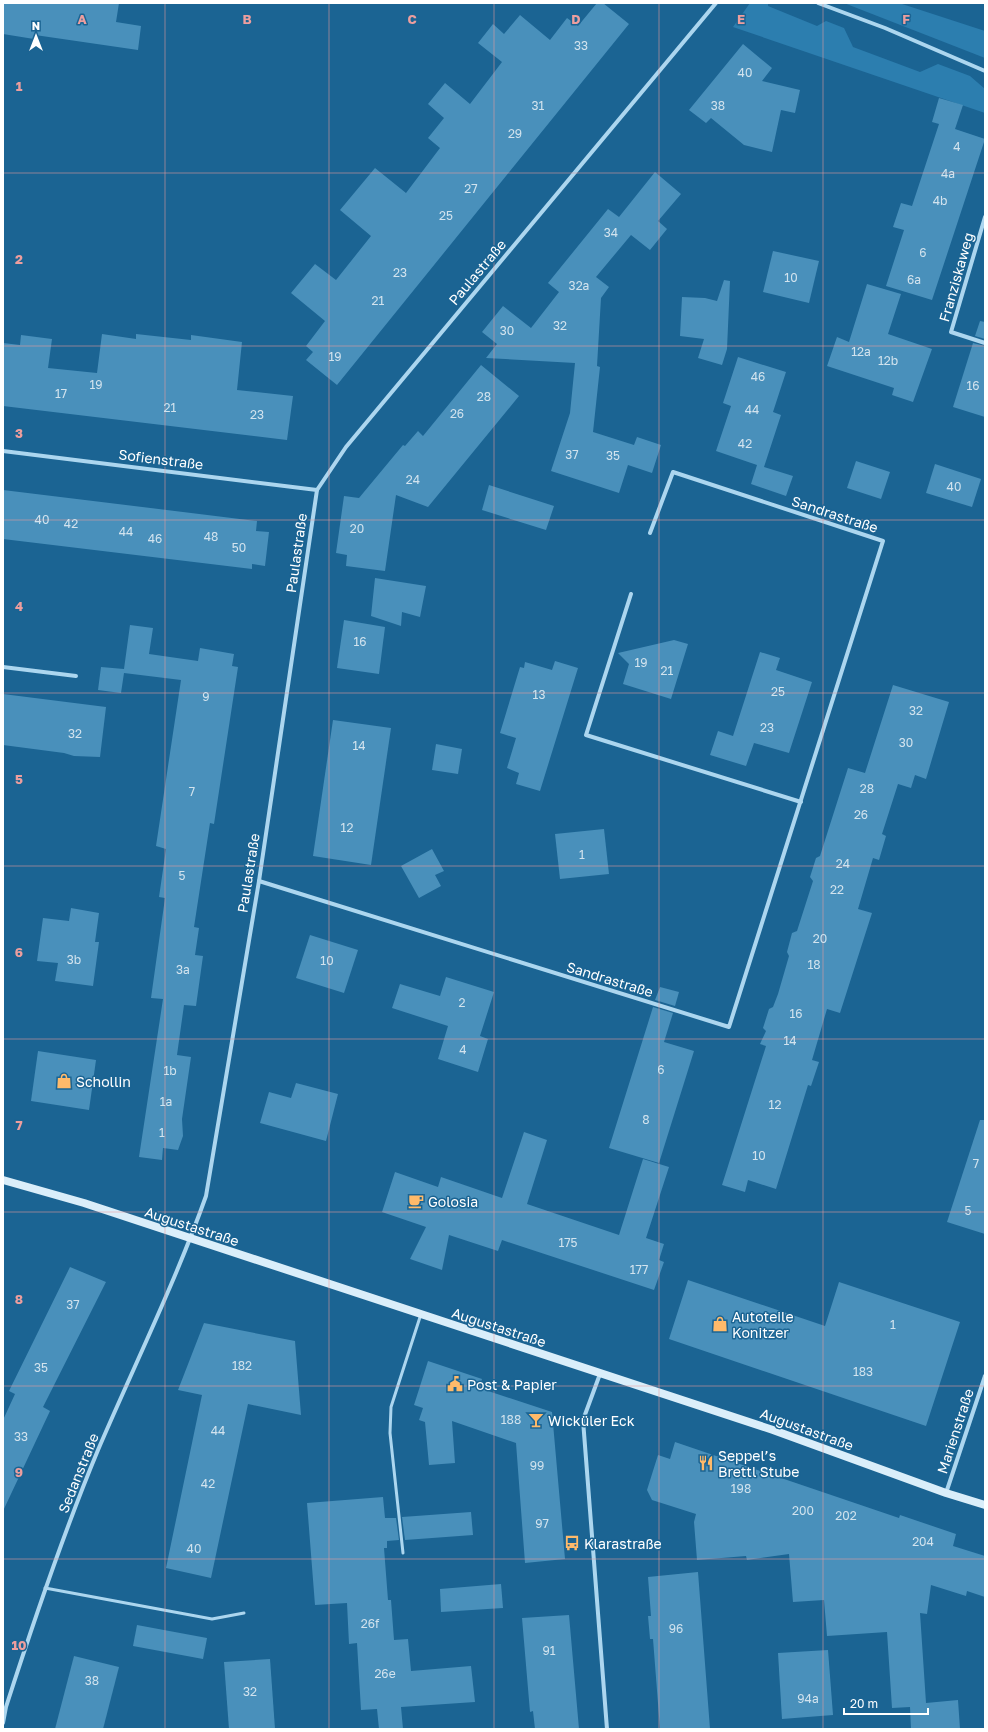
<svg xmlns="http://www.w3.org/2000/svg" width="988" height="1732" viewBox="0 0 988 1732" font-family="'Golos Text',sans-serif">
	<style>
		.green { fill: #2c7eaf }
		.building { fill: #4990bb }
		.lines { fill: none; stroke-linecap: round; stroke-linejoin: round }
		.lane { stroke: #acd6ef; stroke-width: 3 }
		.street { stroke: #acd6ef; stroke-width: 4 }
		.secondary { stroke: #daeefa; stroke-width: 8 }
		.grid { fill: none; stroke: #ed9e9e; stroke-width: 1; stroke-opacity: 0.55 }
		.labels { text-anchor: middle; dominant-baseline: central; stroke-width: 3; stroke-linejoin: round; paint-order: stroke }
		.number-label { font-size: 12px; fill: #d2e3ee }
		.street-label { font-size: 14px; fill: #fff; stroke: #1b6493 }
		.poi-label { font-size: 14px; fill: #fff; stroke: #1b6493; text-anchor: start }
		.grid-label { font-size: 13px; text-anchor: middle; font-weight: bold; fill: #ed9e9e; stroke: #1b6493; stroke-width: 3; stroke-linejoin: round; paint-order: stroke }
	</style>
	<rect width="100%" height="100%" fill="#1b6493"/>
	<g class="green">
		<path d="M750 3H768V6L817 26 826 21 844 28 853 47 920 72 938 64 970 76 985 89V113L733 27Z"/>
		<path d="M844 3H899L985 31V58Z"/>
	</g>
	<g class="building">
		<path d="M3 3H119L116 22 141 26 138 50 35 35 34 39 3 34Z"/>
		<path d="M597 3H603L629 24 337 385 306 360 313 352 306 346 325 321 291 293 315 264 336 280 371 236 340 210 375 168 406 193 440 148 428 138 444 118 428 104 445 83 470 104 502 62 478 43 493 24 504 34 520 15 550 40 567 18 578 26Z"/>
		<path d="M743 44 772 68 762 81 800 90 795 113 781 110 772 152 744 145 711 118 706 123 689 110Z"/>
		<path d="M939 98 963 105 955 129 985 139 932 300 886 286 904 230 893 227 901 203 912 206 939 124 932 122Z"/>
		<path d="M655 172 681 194 658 221 667 229 650 250 631 235 596 277 609 287 601 298 597 366 600 367 593 432 634 445 637 437 661 445 652 473 628 465 619 493 551 471 570 413 575 363 486 358 497 344 482 332 503 306 531 328 559 292 548 283 608 209 619 217Z"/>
		<path d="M773 251 819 261 809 303 763 292Z"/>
		<path d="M724 280 730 281 727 349 722 365 698 358 704 339 680 336 682 297 705 298 717 301Z"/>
		<path d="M867 284 901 294 888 334 932 349 913 402 892 395 894 388 827 366 837 337 849 342Z"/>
		<path d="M980 321 985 322V339L975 336Z"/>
		<path d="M102 334 136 339V334L191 340V335L242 342 237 390 293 396 287 440 3 406V343L20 345 21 335 52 339 48 368 97 373Z"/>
		<path d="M973 343 985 346V417L953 407Z"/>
		<path d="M738 357 786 372 773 412 781 415 764 467 793 476 786 496 751 484 757 465 716 451 731 406 723 403Z"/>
		<path d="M481 365 519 396 428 507 396 495 385 571 346 566 347 555 336 553 344 496 359 498 403 445 405 446 418 431 423 436Z"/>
		<path d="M856 461 890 472 881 499 847 488Z"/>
		<path d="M935 464 981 479 972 507 926 493Z"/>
		<path d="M489 485 554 506 546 530 482 510Z"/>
		<path d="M3 490 257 521 256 531 269 532 265 566 252 564V569L3 539Z"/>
		<path d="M375 578 426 586 420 617 402 612 401 626 371 616Z"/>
		<path d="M344 620 385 627 379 674 337 668Z"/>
		<path d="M130 625 153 628 149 654 198 661 200 648 234 654 232 666 238 667 214 824 210 823 194 927 199 928 195 955 203 956 196 1006 184 1005 177 1055 191 1057 182 1119 183 1136 178 1150 163 1148 162 1160 139 1157 163 999 151 998 165 898 159 897 166 849 156 846 181 680 124 673 121 693 98 690 101 667 124 669Z"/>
		<path d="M674 640 688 644 671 699 623 684 629 664 618 653Z"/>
		<path d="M760 652 780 658 776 670 812 682 789 753 754 743 746 766 710 755 718 731 733 736Z"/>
		<path d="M555 661 578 668 540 791 516 784 519 773 507 768 516 738 500 733 520 667 524 668 525 662 552 670Z"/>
		<path d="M893 685 949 702 926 779 915 775 911 788 898 784 882 834 886 836 879 860 873 858 858 909 872 913 840 1013 827 1009 812 1060 819 1062 811 1086 808 1085 776 1189 748 1180 745 1192 722 1185 766 1046 760 1044 766 1031 763 1028 769 1009 773 1007 778 994 789 956 787 952 792 933 797 931 813 881 810 877 816 858 820 856 848 768 865 773Z"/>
		<path d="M3 694 106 707 100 757 74 756 64 753 3 745Z"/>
		<path d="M333 720 391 728 371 865 313 856Z"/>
		<path d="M436 744 462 749 458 774 432 770Z"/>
		<path d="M604 829 609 874 560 879 555 834Z"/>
		<path d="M432 849 444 871 435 875 441 886 419 898 401 866Z"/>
		<path d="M71 908 99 913 95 942H99L93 986 55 981 58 963 37 961 43 918 69 921Z"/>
		<path d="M310 935 358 950 344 993 296 978Z"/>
		<path d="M446 977 494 992 480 1036 488 1039 478 1072 438 1059 448 1026 392 1008 400 984 440 996Z"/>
		<path d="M660 987 679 992 675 1006 655 1000Z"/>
		<path d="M653 1007 673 1013 664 1042 694 1051 659 1163 609 1148Z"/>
		<path d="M38 1051 96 1060 89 1110 31 1101Z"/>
		<path d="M296 1083 338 1094 326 1141 260 1123 269 1092 291 1098Z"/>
		<path d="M980 1120H985V1234L947 1222Z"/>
		<path d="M524 1132 547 1140 527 1204 619 1235 643 1159 669 1167 646 1238 664 1244 659 1260 664 1262 654 1290 502 1240 498 1251 449 1235 442 1270 410 1259 426 1227 382 1212 395 1172 438 1187 441 1177 502 1198Z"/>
		<path d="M70 1267 106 1282 43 1407 50 1411 3 1511V1420L15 1394 9 1391Z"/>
		<path d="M688 1280 825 1326 839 1282 960 1322 926 1426 669 1339Z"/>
		<path d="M204 1323 295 1341 301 1415 248 1404 211 1578 166 1568 202 1395 178 1390Z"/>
		<path d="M428 1361 482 1379 479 1388 552 1412 565 1559 525 1563 516 1443 452 1421 455 1463 429 1465 425 1422 419 1420 423 1408 414 1405Z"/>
		<path d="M675 1442 899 1518 900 1515 956 1534 953 1546 985 1556V1597L967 1591 966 1596 931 1585 927 1614 920 1613 926 1703 958 1700 960 1729H911L910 1707 892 1708 887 1632 827 1636 824 1600 793 1602 789 1554 747 1560 746 1556 697 1560 694 1522 696 1514 652 1500 647 1490 658 1455 670 1459Z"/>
		<path d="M383 1497 385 1518H396L399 1540 387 1541V1548H384L388 1600H391L394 1640 408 1639 411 1671 471 1666 475 1702 401 1707 403 1729H379L377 1709 361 1710 357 1643 349 1644 347 1603 315 1605 307 1503Z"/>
		<path d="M471 1512 473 1535 405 1540 402 1517Z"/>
		<path d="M698 1572 710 1729H660L653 1639H650L648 1616H651L648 1577Z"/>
		<path d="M501 1584 503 1608 441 1612 440 1589Z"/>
		<path d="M569 1615 579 1729H535L533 1711 530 1712 522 1618Z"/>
		<path d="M137 1625 207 1638 203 1659 133 1646Z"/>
		<path d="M828 1650 833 1715 782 1719 778 1653Z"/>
		<path d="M74 1656 119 1667 103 1729H55Z"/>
		<path d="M270 1659 275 1729H229L224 1662Z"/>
	</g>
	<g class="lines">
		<g class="lane">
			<path d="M403 1553 390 1433 391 1407 421 1314"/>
			<path d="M45 1588 212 1619 244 1613"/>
		</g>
		<g class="street">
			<path d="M818 3 885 28 985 71"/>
			<path d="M985 217 951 332 985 343"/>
			<path d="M3 451 317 490"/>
			<path d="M631 594 586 735 801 802"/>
			<path d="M3 667 76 676"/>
			<path d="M259 881 729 1027 883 541 673 472 650 533"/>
			<path d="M600 1374 583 1420 607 1729"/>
			<path d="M946 1493 985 1376"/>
			<path d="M3 1723 6 1707C34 1620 63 1534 98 1450 134 1366 175 1283 206 1196L259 881 317 490 346 447 716 3"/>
		</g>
		<path class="secondary" d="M3 1180 84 1203 773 1430 946 1493 985 1505"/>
	</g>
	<path class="grid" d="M165 3V1729M329 3V1729M494 3V1729M659 3V1729M823 3V1729M3 173H985M3 346H985M3 520H985M3 693H985M3 866H985M3 1039H985M3 1212H985M3 1386H985M3 1559H985"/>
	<defs>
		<symbol id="shop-bare" viewBox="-9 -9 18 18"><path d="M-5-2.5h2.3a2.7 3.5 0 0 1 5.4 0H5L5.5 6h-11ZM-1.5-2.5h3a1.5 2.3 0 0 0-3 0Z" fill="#ffba6a" stroke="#1b6493" stroke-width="2.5" paint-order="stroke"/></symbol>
		<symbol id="cafe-bare" viewBox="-9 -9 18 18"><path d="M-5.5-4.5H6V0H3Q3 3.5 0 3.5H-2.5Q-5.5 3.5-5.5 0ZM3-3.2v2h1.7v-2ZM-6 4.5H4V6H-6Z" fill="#ffba6a" stroke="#1b6493" stroke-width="2.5" paint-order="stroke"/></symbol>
		<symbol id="civic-bare" viewBox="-9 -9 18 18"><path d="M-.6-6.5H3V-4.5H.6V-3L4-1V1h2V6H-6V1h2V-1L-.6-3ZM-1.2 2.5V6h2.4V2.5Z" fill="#ffba6a" stroke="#1b6493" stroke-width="2.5" paint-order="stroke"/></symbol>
		<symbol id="bar-bare" viewBox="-9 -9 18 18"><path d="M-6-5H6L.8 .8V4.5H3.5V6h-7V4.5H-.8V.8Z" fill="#ffba6a" stroke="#1b6493" stroke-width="2.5" paint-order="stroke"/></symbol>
		<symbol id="restaurant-bare" viewBox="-9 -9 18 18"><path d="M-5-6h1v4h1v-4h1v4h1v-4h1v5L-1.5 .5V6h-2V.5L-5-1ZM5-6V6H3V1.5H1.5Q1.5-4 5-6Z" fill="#ffba6a" stroke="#1b6493" stroke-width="2.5" paint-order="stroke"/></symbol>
		<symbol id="bus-bare" viewBox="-9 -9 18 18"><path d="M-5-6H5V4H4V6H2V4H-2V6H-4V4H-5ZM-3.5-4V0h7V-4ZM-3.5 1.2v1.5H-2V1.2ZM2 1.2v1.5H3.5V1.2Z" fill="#ffba6a" stroke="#1b6493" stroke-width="2.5" paint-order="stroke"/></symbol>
	</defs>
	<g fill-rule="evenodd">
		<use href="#shop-bare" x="53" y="1070" width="22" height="22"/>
		<use href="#cafe-bare" x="405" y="1190" width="22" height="22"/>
		<use href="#shop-bare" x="709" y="1313" width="22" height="22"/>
		<use href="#civic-bare" x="444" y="1373" width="22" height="22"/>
		<use href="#bar-bare" x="525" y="1409" width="22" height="22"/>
		<use href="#restaurant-bare" x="695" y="1452" width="22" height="22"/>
		<use href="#bus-bare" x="561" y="1532" width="22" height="22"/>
	</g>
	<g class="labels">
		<g class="number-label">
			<text x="581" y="45">33</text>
			<text x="745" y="72">40</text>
			<text x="538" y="105">31</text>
			<text x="718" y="105">38</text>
			<text x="515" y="133">29</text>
			<text x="957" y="146">4</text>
			<text x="948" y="173">4a</text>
			<text x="471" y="188">27</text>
			<text x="940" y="200">4b</text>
			<text x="446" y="215">25</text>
			<text x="611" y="232">34</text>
			<text x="923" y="252">6</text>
			<text x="400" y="272">23</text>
			<text x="791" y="277">10</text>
			<text x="914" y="279">6a</text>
			<text x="579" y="285">32a</text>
			<text x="378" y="300">21</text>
			<text x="560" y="325">32</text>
			<text x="507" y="330">30</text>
			<text x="861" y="351">12a</text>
			<text x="335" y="356">19</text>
			<text x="888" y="360">12b</text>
			<text x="758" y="376">46</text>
			<text x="96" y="384">19</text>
			<text x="973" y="385">16</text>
			<text x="61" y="393">17</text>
			<text x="484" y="396">28</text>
			<text x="170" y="407">21</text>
			<text x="752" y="409">44</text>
			<text x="457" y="413">26</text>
			<text x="257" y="414">23</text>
			<text x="745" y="443">42</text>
			<text x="572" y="454">37</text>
			<text x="613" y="455">35</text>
			<text x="413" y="479">24</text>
			<text x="954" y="486">40</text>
			<text x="42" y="519">40</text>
			<text x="71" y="523">42</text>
			<text x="357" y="528">20</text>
			<text x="126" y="531">44</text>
			<text x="211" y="536">48</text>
			<text x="155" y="538">46</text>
			<text x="239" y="547">50</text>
			<text x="360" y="641">16</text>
			<text x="641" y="662">19</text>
			<text x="667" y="670">21</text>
			<text x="778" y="691">25</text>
			<text x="539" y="694">13</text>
			<text x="206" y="696">9</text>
			<text x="916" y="710">32</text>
			<text x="767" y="727">23</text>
			<text x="75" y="733">32</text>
			<text x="906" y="742">30</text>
			<text x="359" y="745">14</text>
			<text x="867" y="788">28</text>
			<text x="192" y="791">7</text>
			<text x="861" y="814">26</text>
			<text x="347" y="827">12</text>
			<text x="582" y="854">1</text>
			<text x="843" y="863">24</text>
			<text x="182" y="875">5</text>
			<text x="837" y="889">22</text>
			<text x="820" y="938">20</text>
			<text x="74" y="959">3b</text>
			<text x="327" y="960">10</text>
			<text x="814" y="964">18</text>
			<text x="183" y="969">3a</text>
			<text x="462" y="1002">2</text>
			<text x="796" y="1013">16</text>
			<text x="790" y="1040">14</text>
			<text x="463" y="1049">4</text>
			<text x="661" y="1069">6</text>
			<text x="170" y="1070">1b</text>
			<text x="166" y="1101">1a</text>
			<text x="775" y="1104">12</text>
			<text x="646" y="1119">8</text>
			<text x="162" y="1132">1</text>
			<text x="759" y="1155">10</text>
			<text x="976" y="1163">7</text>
			<text x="968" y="1210">5</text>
			<text x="568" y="1242">175</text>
			<text x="639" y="1269">177</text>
			<text x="73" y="1304">37</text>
			<text x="893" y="1324">1</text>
			<text x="242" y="1365">182</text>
			<text x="41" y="1367">35</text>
			<text x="863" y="1371">183</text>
			<text x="511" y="1419">188</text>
			<text x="218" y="1430">44</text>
			<text x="21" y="1436">33</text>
			<text x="537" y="1465">99</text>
			<text x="208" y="1483">42</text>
			<text x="741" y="1488">198</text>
			<text x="803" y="1510">200</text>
			<text x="846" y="1515">202</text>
			<text x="542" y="1523">97</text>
			<text x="923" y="1541">204</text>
			<text x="194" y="1548">40</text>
			<text x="370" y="1623">26f</text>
			<text x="676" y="1628">96</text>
			<text x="549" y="1650">91</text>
			<text x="385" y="1673">26e</text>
			<text x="92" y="1680">38</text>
			<text x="250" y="1691">32</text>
			<text x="808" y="1698">94a</text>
		</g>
		<g class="street-label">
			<text transform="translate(477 272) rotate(-50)">Paulastraße</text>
			<text transform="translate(956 277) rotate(-74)">Franziskaweg</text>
			<text transform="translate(161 459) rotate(7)">Sofienstraße</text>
			<text transform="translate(835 514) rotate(18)">Sandrastraße</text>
			<text transform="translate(296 553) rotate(-82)">Paulastraße</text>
			<text transform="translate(248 873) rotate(-81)">Paulastraße</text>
			<text transform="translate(610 979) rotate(17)">Sandrastraße</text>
			<text transform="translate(192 1226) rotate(18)">Augustastraße</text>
			<text transform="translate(499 1327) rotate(18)">Augustastraße</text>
			<text transform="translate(807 1429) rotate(20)">Augustastraße</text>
			<text transform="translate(955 1431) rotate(-72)">Marienstraße</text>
			<text transform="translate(78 1473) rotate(-68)">Sedanstraße</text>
		</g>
		<g class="poi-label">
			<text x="76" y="1081">Schollin</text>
			<text x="428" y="1201">Golosia</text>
			<text x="732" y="1316">Autoteile<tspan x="732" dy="16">Konitzer</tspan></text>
			<text x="467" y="1384">Post &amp; Papier</text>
			<text x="548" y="1420">Wicküler Eck</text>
			<text x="718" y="1455">Seppel’s<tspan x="718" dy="16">Brettl Stube</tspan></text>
			<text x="584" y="1543">Klarastraße</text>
		</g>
	</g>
	<g class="grid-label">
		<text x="82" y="24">A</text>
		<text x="247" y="24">B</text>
		<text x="412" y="24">C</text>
		<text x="576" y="24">D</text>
		<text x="741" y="24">E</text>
		<text x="906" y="24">F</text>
		<text x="19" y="91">1</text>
		<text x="19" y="264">2</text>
		<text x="19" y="438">3</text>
		<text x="19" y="611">4</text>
		<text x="19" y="784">5</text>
		<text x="19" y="957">6</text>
		<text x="19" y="1130">7</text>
		<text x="19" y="1304">8</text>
		<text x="19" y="1477">9</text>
		<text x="19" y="1650">10</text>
	</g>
	<rect width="988" height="1732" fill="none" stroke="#ffffff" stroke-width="8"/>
	<g transform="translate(36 36)" stroke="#1b6493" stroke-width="3" paint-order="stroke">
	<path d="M0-3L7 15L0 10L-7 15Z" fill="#ffffff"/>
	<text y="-6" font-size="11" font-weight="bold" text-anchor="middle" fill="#ffffff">N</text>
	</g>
	<path d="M844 1708v6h84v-6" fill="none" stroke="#ffffff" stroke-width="2"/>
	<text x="850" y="1708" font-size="12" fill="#ffffff" stroke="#1b6493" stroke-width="3" paint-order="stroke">20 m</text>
</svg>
